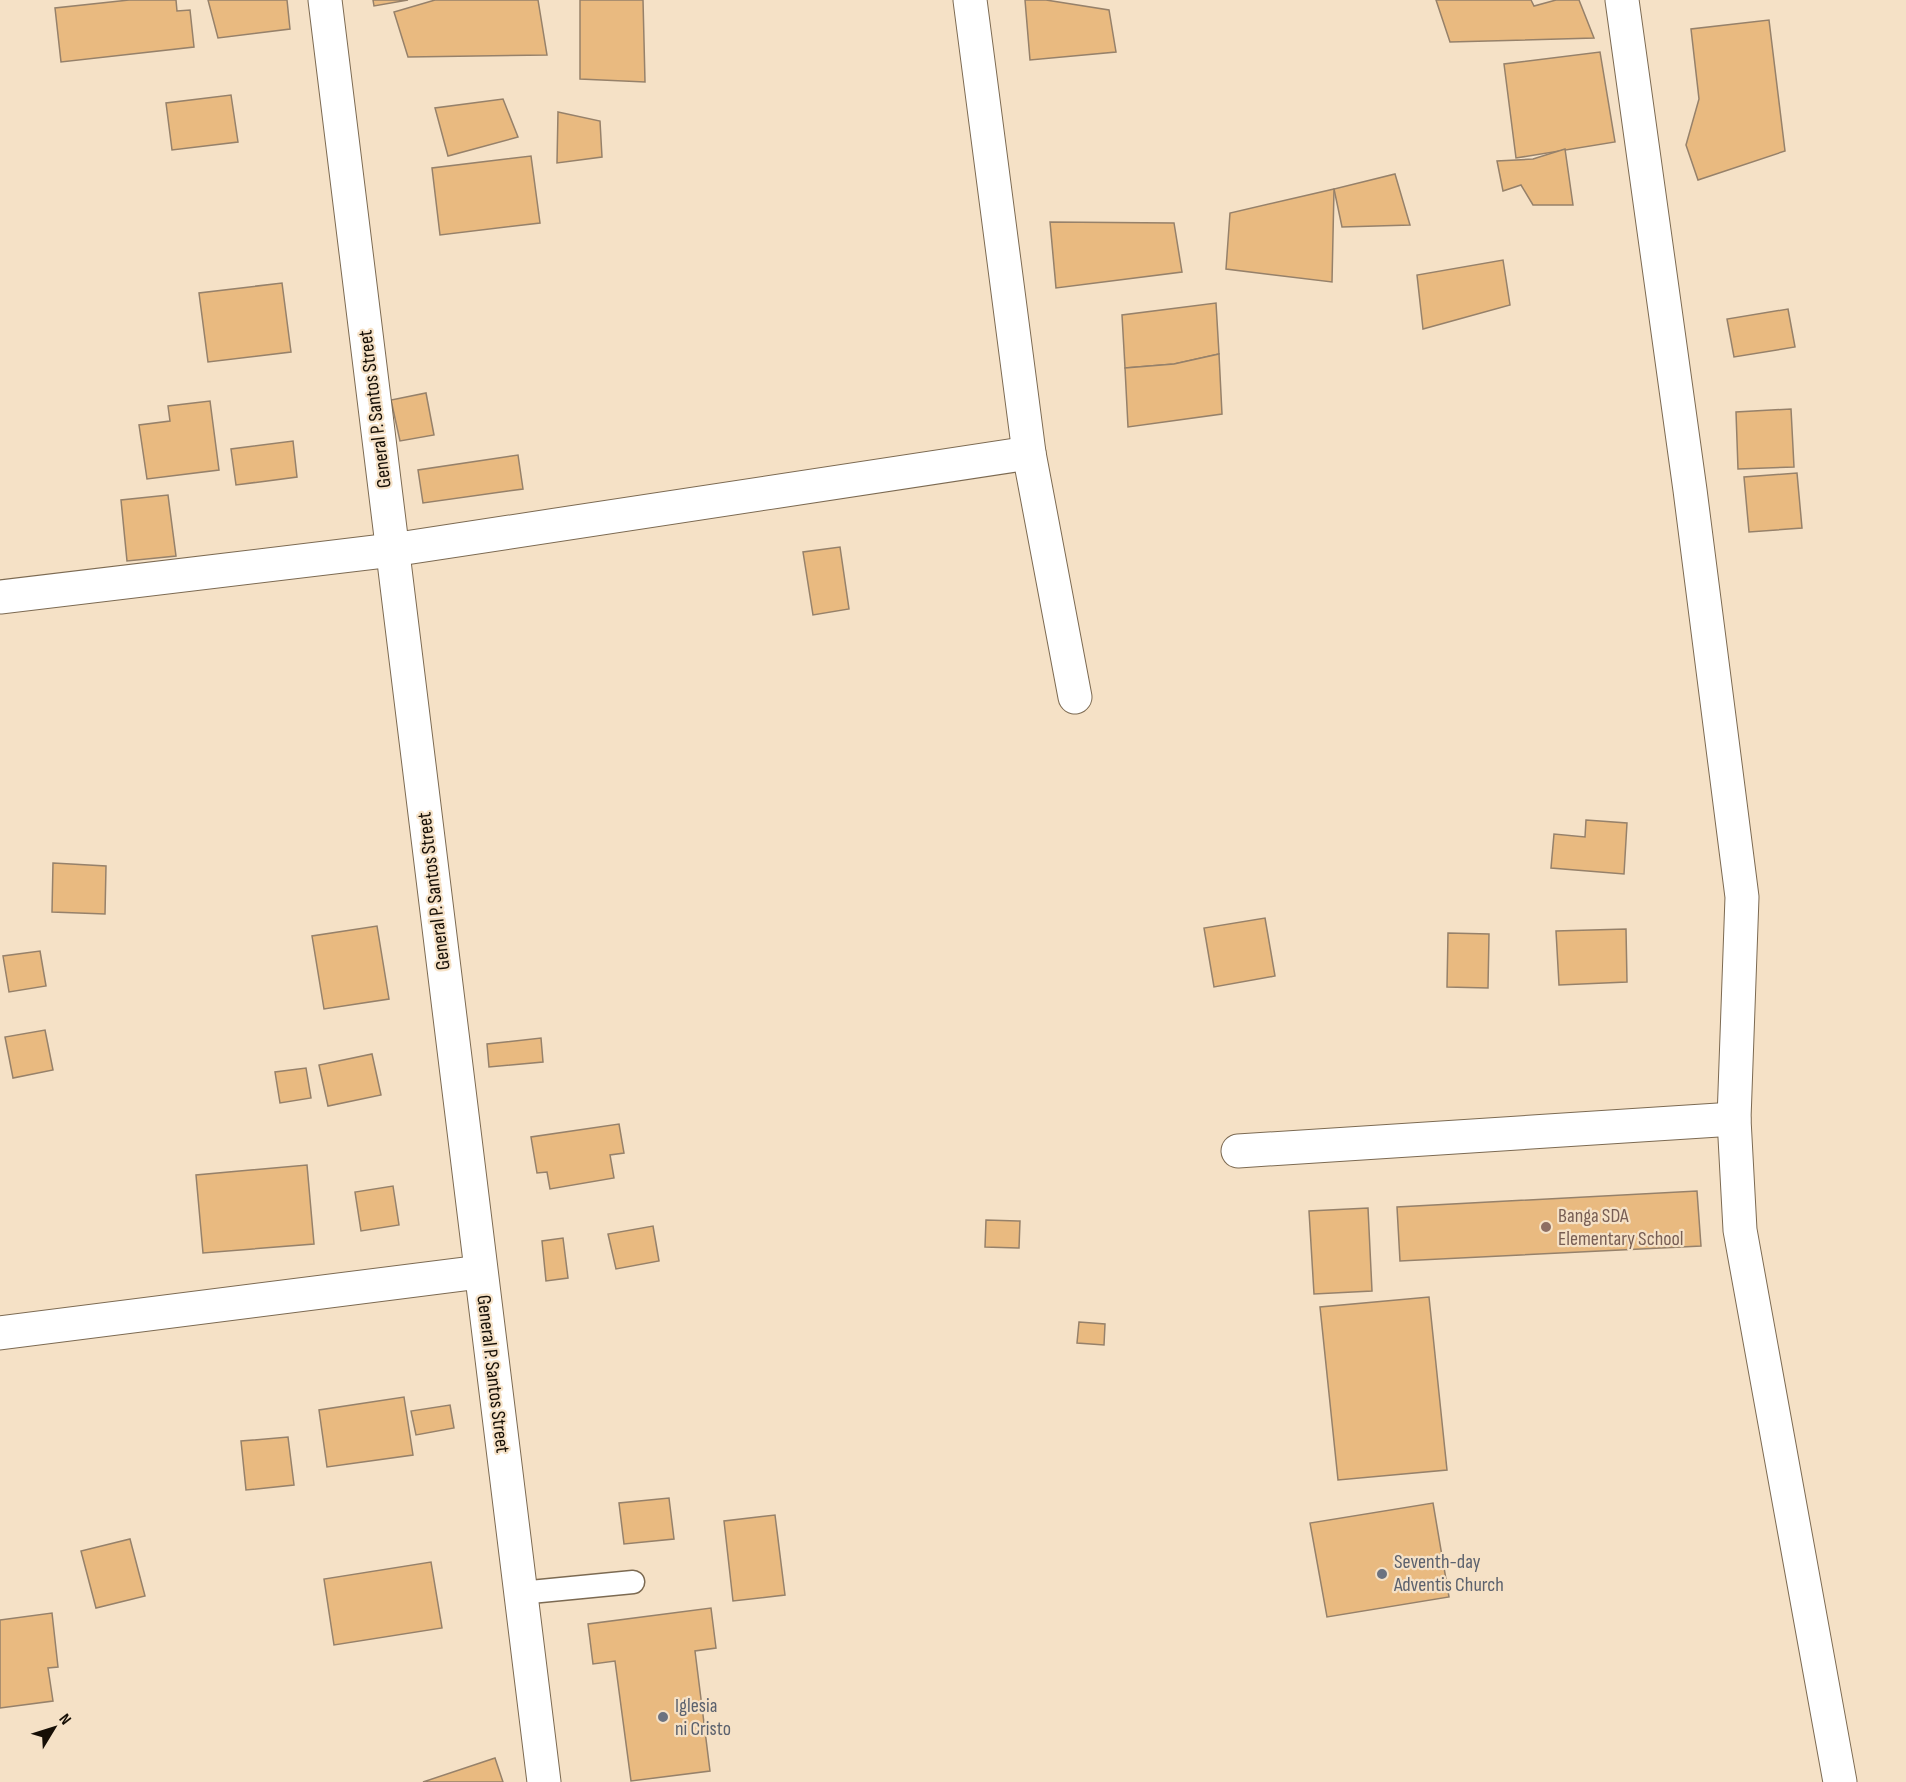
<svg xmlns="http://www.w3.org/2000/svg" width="1906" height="1782" viewBox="0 0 1906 1782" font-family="'Sofia Sans Condensed',sans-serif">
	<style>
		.building { fill: #e9ba80; stroke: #96816a; stroke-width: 1.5 }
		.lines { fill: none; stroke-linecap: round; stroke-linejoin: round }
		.service-casing { stroke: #7c6a52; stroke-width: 25 }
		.minor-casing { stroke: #7c6a52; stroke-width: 35 }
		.tertiary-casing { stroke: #7c6a52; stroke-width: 35 }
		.service { stroke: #fff; stroke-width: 22 }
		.minor { stroke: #fff; stroke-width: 33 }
		.tertiary { stroke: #fff; stroke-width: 33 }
		.education-dot { fill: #8d6e63; stroke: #f5e1c6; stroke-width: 2 }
		.worship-dot { fill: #6b7280; stroke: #f5e1c6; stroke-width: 2 }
		.labels { text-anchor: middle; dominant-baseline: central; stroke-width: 4.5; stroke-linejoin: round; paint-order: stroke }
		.street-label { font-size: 20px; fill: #160f06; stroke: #f5e1c6 }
		.education-label { font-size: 20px; fill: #785e54; stroke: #f5e1c6; text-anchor: start }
		.worship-label { font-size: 20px; fill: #5b616d; stroke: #f5e1c6; text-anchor: start }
	</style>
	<rect width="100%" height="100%" fill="#f5e1c6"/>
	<g class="building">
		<path d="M129 0H176L177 11 190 10 194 47 61 62 55 8Z"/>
		<path d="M208 0H287L290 29 218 38Z"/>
		<path d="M373 0H408L374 6Z"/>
		<path d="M435 0H538L547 55 408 57 394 12Z"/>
		<path d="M580 0H643L645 82 580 79Z"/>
		<path d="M1025 0H1046L1109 10 1116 52 1030 60Z"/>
		<path d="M1436 0H1531L1534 6 1556 0H1579L1594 38 1450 42Z"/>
		<path d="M1769 20 1785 151 1698 180 1686 145 1699 99 1691 29Z"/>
		<path d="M1600 52 1615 142 1516 158 1504 64Z"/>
		<path d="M231 95 238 142 172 150 166 103Z"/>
		<path d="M503 99 518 137 448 156 435 108Z"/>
		<path d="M558 112 600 121 602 157 557 163Z"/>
		<path d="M1565 149 1573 205H1533L1521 185 1503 191 1497 161 1533 159Z"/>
		<path d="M531 156 540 223 440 235 432 168Z"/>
		<path d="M1395 174 1410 225 1342 227 1334 189Z"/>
		<path d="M1334 189 1332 282 1226 269 1230 213Z"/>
		<path d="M1050 222 1174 223 1182 272 1056 288Z"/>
		<path d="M1503 260 1510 305 1423 329 1417 275Z"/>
		<path d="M282 283 291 352 208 362 199 293Z"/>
		<path d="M1216 303 1219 354 1174 364 1125 368 1122 315Z"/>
		<path d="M1788 309 1795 347 1734 357 1727 319Z"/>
		<path d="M1219 354 1222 414 1128 427 1125 368 1174 364Z"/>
		<path d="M426 393 434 435 400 441 391 400Z"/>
		<path d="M210 401 219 470 147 479 139 425 170 421 168 406Z"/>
		<path d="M1791 409 1794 467 1738 469 1736 412Z"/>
		<path d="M293 441 297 477 236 485 231 449Z"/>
		<path d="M518 455 523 489 423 503 418 470Z"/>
		<path d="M1797 473 1802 528 1749 532 1744 477Z"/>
		<path d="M168 495 176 556 127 561 121 500Z"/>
		<path d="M840 547 849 609 813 615 803 552Z"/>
		<path d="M1586 820 1627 823 1624 874 1551 868 1554 834 1585 837Z"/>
		<path d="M53 863 106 866 105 914 52 912Z"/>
		<path d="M1265 918 1275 976 1214 987 1204 928Z"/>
		<path d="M377 926 389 999 324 1009 312 936Z"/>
		<path d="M1626 929 1627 982 1559 985 1556 931Z"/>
		<path d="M1448 933 1489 934 1488 988 1447 987Z"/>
		<path d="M40 951 46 986 9 992 3 956Z"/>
		<path d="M45 1030 53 1070 13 1078 5 1037Z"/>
		<path d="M541 1038 543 1062 489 1067 487 1044Z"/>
		<path d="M372 1054 381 1095 328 1106 319 1065Z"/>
		<path d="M306 1068 311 1098 280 1103 275 1072Z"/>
		<path d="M619 1124 624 1153 610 1155 614 1178 550 1189 547 1172 537 1173 531 1137Z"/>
		<path d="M307 1165 314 1244 203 1253 196 1175Z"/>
		<path d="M393 1186 399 1225 361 1231 355 1192Z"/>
		<path d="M1697 1191 1701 1246 1400 1261 1397 1207Z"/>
		<path d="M1368 1208 1372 1291 1314 1294 1309 1211Z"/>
		<path d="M986 1220 1020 1221 1019 1248 985 1247Z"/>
		<path d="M653 1226 659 1261 616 1269 608 1234Z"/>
		<path d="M563 1238 568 1278 546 1281 542 1241Z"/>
		<path d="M1429 1297 1447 1470 1338 1480 1320 1307Z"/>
		<path d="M1079 1322 1105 1324 1104 1345 1077 1343Z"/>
		<path d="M404 1397 413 1455 327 1467 319 1410Z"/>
		<path d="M450 1405 454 1428 416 1435 411 1411Z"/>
		<path d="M288 1437 294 1485 246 1490 241 1441Z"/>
		<path d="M669 1498 674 1539 624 1544 619 1503Z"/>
		<path d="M1433 1503 1449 1597 1327 1617 1310 1523Z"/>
		<path d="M775 1515 785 1595 733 1601 724 1521Z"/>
		<path d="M130 1539 145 1596 96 1608 81 1551Z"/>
		<path d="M431 1562 442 1628 334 1645 324 1579Z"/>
		<path d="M711 1608 716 1648 695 1651 710 1771 631 1781 615 1661 593 1664 588 1624Z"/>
		<path d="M52 1613 58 1667 48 1668 53 1701 0 1708V1620Z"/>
		<path d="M495 1758 503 1782H423Z"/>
	</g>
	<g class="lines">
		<defs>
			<path id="service" d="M520 1593 633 1582"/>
			<g id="minor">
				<path d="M970 0 1029 453 1075 697"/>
				<path d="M1622 0 1690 490 1742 897 1734 1119 1740 1230 1840 1782"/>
				<path d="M0 597 392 550 1029 453"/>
				<path d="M1238 1151 1734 1119"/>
				<path d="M0 1333 480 1272"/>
			</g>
			<path id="tertiary" d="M325 0 544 1782"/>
		</defs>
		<use href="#service" class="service-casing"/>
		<use href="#minor" class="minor-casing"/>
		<use href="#tertiary" class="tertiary-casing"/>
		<use href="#service" class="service"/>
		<use href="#minor" class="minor"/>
		<use href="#tertiary" class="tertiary"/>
	</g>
	<circle class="education-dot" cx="1546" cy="1227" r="6"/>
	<g class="worship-dot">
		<circle cx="1382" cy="1574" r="6"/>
		<circle cx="663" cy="1717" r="6"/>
	</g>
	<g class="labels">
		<g class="street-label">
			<text transform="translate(375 409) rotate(-97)">General P. Santos Street</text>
			<text transform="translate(434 891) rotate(-97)">General P. Santos Street</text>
			<text transform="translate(493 1374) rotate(83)">General P. Santos Street</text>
		</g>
		<g class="education-label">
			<text x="1558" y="1216">Banga SDA<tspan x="1558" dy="23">Elementary School</tspan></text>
		</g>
		<g class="worship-label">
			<text x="1394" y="1562">Seventh-day<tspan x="1394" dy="23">Adventis Church</tspan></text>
			<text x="675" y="1706">Iglesia<tspan x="675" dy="23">ni Cristo</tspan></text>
		</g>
	</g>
	<g transform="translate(54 1728) rotate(52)" stroke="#f5e1c6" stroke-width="4.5" paint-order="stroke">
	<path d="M0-4.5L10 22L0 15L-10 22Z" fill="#160f06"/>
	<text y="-9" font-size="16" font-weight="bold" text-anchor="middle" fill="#160f06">N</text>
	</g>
</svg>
